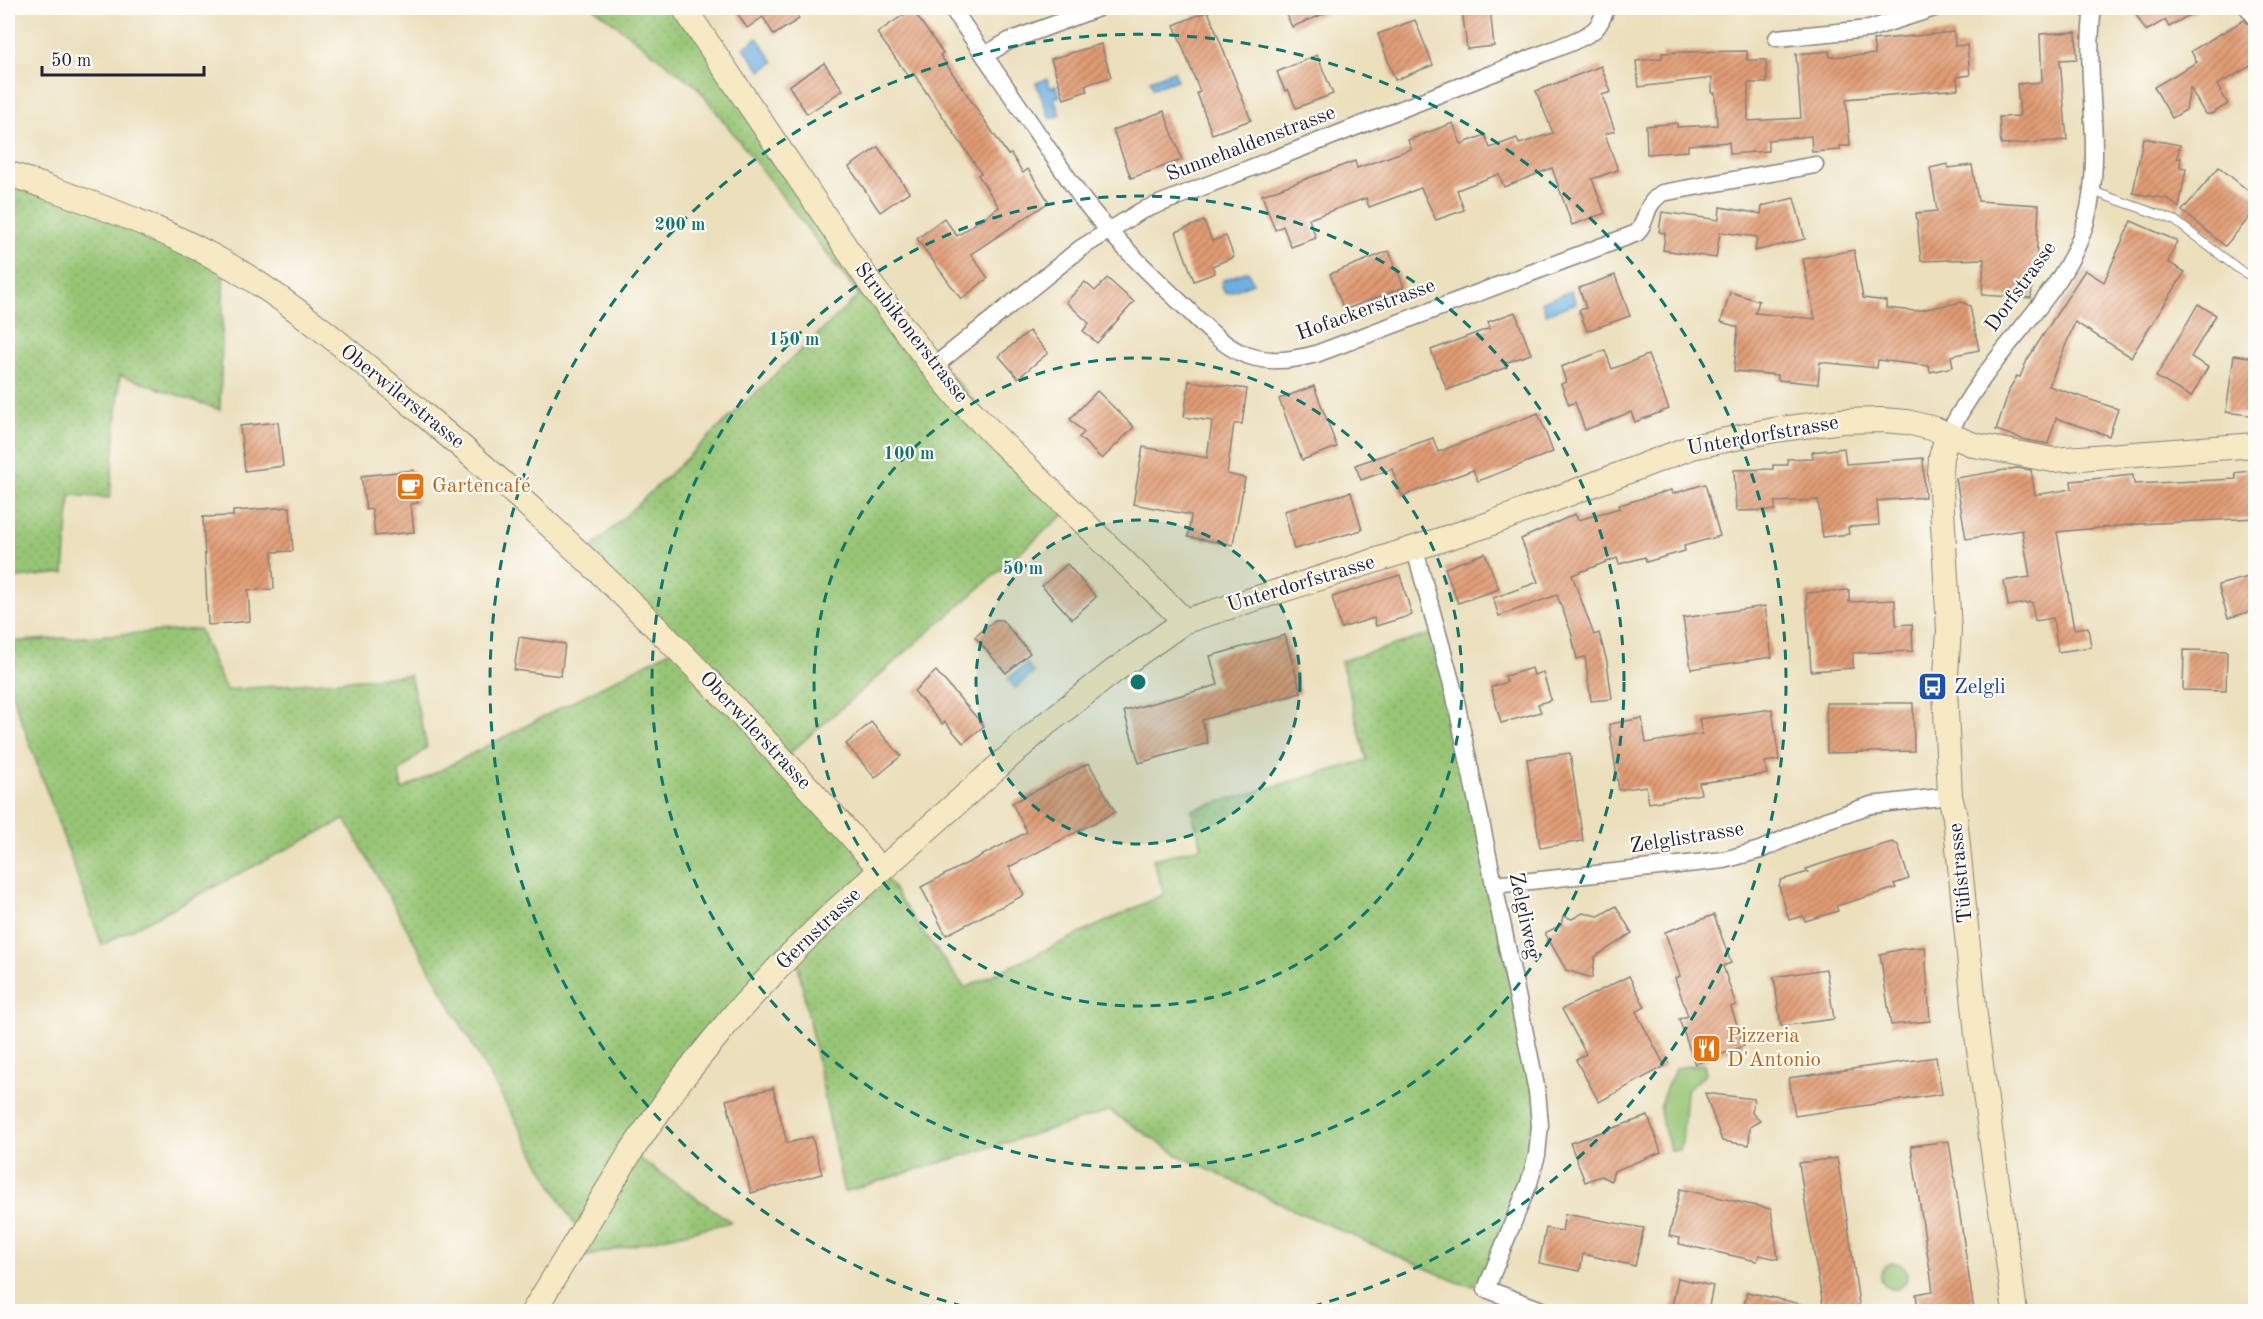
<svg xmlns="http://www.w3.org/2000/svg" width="2263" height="1319" viewBox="0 0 2263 1319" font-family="'Old Standard TT',serif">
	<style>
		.grass { fill: url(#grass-dots); stroke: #5c7458; stroke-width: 1.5 }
		.park { fill: #97c574; stroke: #5c7458; stroke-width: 1.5 }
		.water { fill: #6aafe0; stroke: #46688e; stroke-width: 1.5 }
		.building { fill: url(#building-hatch) }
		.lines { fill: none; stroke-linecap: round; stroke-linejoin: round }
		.lane-casing { stroke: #86807c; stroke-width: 10 }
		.street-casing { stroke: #86807c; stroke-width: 19 }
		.secondary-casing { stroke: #86807c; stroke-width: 26 }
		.lane { stroke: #fff; stroke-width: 8 }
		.street { stroke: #fff; stroke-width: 16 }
		.secondary { stroke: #f7e9c3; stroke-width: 24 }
		.ring { fill: none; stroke: #0f766e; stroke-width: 3; stroke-dasharray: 10 8 }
		.labels { text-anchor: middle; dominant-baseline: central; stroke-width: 4.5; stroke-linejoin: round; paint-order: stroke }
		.street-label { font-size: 21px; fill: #22223b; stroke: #fdfcf7 }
		.food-label { font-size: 21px; fill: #c56008; stroke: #fdfcf7; text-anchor: start }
		.transit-label { font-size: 21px; fill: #164399; stroke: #fdfcf7; text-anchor: start }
		.centre { fill: #0f766e; stroke: #fdfcf7; stroke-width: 3 }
		.ring-label { font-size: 18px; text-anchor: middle; font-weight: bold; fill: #0f766e; stroke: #fdfcf7; stroke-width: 4.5; stroke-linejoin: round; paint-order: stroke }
	</style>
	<defs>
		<pattern id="grass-dots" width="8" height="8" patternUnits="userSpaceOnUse" patternTransform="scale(1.5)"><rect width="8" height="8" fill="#97c574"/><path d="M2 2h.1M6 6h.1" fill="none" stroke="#82a965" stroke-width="1.8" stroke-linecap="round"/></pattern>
		<pattern id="building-hatch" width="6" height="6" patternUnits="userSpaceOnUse" patternTransform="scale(1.5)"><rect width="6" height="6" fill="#e09b73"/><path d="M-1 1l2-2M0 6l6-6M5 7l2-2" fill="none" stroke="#b57e60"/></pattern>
	</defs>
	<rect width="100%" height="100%" fill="#fdfcf7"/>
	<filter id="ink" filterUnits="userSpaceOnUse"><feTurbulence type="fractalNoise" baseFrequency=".0167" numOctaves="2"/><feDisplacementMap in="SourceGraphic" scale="12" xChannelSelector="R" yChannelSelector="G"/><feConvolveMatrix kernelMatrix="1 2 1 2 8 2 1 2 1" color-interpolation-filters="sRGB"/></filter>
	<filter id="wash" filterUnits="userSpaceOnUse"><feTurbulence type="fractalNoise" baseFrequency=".008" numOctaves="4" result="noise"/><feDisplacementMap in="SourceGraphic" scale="24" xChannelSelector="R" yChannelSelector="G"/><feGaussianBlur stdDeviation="1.35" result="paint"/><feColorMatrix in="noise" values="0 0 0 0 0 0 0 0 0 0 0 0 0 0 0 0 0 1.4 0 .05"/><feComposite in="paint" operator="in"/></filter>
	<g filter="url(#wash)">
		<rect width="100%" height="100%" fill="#ebdfbc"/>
		<g class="grass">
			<path d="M594 8H684L872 286 1070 509 783 759 881 870 914 920 965 988 1164 894 1153 859 1202 847 1191 810 1367 760 1341 661 1438 632 1540 1125 1486 1289 1459 1283 1294 1210 1178 1155 1110 1111 844 1192 795 951 630 1152 731 1222 563 1262 580 1235 345 819 102 945 8 683V642L199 629 226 690 410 675 427 747 399 772 402 790 676 648 584 555 859 295 697 87Z"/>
			<path d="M8 173 224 263 220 410 120 375 110 498 70 495 64 573 8 579Z"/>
		</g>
		<g class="park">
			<path d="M1704 1064 1706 1074 1686 1091 1682 1143 1679 1150H1671C1657 1107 1655 1110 1676 1068Z"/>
			<circle cx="1894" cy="1276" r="13"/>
		</g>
		<g class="water">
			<path d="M757 38 774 62 761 71 744 48Z"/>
			<path d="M1174 71 1177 80 1153 88 1150 80Z"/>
			<path d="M1047 79 1050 88 1056 86 1060 96 1054 98 1060 115 1050 119 1036 83Z"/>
			<path d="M1248 271 1253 283 1228 293 1223 290 1221 286 1223 280Z"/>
			<path d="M1571 291 1576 303 1546 314 1542 302Z"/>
			<path d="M1027 664 1034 673 1015 688 1008 679Z"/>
		</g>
		<g id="blocks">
			<g class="building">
				<path d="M734 8H792L799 19 774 35 763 17 747 28Z"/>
				<path d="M1284 8H1338L1292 27Z"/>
				<path d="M1462 8H1490L1494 46 1467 49Z"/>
				<path d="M2132 8H2201L2169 27 2165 20 2146 31Z"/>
				<path d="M912 9 943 53 940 55 1008 155 1011 154 1023 173 1028 169 1049 202 971 254 988 278 961 299 917 239 944 218 957 236 999 207 978 175 981 173 914 74 909 77 877 33Z"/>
				<path d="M1208 11 1251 120 1212 134 1197 93 1200 92 1174 25Z"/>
				<path d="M1415 20 1433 65 1395 80 1378 34Z"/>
				<path d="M2244 20 2256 29V63L2217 85 2228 104 2211 114H2205L2190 88 2186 110 2172 118 2154 87 2197 62 2191 51Z"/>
				<path d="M1954 32 1955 46 1967 45 1970 75 1957 77 1958 89 1846 99 1850 146H1840V150L1812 152 1811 136 1768 140V151L1730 154 1729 142 1688 145V151L1647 154 1646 126 1677 123V127L1717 125 1715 93H1712V78L1639 87 1636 61 1662 58V53L1680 52 1747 51V60H1766L1767 83H1748V121L1801 118 1796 54 1829 51 1830 57 1875 54 1873 40Z"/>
				<path d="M2076 32 2077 59 2060 60 2067 140 2001 145 1999 117 2020 116 2017 84 2042 82 2040 34Z"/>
				<path d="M1101 44 1111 77 1085 85 1087 91 1064 99 1051 59Z"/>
				<path d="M1317 55 1333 94 1296 108 1288 89 1285 91 1277 72Z"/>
				<path d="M824 63 843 90 807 114 789 86Z"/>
				<path d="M1601 66 1611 92 1602 95 1615 131 1605 134 1618 170 1592 179 1605 213 1572 225 1552 168 1504 187 1499 174 1457 190 1464 210 1436 220 1421 188 1369 207 1366 198 1309 219 1316 238 1291 247 1283 226 1275 230 1262 195 1355 161 1357 168 1411 149 1408 140 1453 123 1461 144 1485 135 1490 148 1517 138 1519 144 1553 133 1536 91Z"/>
				<path d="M1164 111 1182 160 1131 178 1113 130Z"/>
				<path d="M2143 138 2180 145 2177 158H2181L2180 167 2186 168 2179 208 2168 199 2133 193Z"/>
				<path d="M878 147 909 192 880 212 849 167Z"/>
				<path d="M1948 164V168L1972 165 1978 201 2039 205 2036 262H2034L2031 298 1982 295 1984 259 1921 261 1916 213 1937 211 1930 168Z"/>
				<path d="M2219 167 2256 197V210L2225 246 2182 211Z"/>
				<path d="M1794 198 1805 239 1755 251 1757 237 1720 232 1716 258 1663 250 1665 233 1659 232 1662 212 1719 220 1720 207 1761 214 1762 206Z"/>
				<path d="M1204 221 1212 241 1226 236 1234 257 1212 266 1215 273 1194 281 1176 232Z"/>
				<path d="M2131 221 2177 241 2168 262 2185 272 2131 357 2075 322 2049 386 2118 409 2109 436 2056 418 2048 444 2026 440 1996 430 2010 388 2017 376 2020 377 2027 360 2085 270 2104 282Z"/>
				<path d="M1854 250 1863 298 1886 301V308L1916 311 1962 302 1970 306 1979 350 1951 356 1953 367 1930 372 1929 366 1878 360 1877 368 1820 362 1818 384 1778 380V375L1734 371 1738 327 1721 322 1730 292 1759 301 1755 313 1815 319 1803 259Z"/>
				<path d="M1389 251 1404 287 1344 310 1330 274Z"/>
				<path d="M1615 275 1630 316 1587 331 1579 310 1586 308 1579 288Z"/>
				<path d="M1107 278 1134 302 1097 343 1083 331 1089 323 1066 302 1085 282 1095 291Z"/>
				<path d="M2198 304 2216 315 2191 357 2208 367 2191 397 2156 377Z"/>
				<path d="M1515 312 1531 354 1505 363 1507 367 1447 390 1431 350 1490 328 1488 322Z"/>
				<path d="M1029 331 1048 353 1018 378 999 356Z"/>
				<path d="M1605 350 1612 369 1648 355 1669 409 1635 422 1631 412 1585 430 1575 402 1569 405 1561 384 1566 382 1561 367Z"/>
				<path d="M2234 355 2256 358V416L2226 412Z"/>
				<path d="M1189 381 1247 389 1242 424H1234L1227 474 1245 478 1233 545 1188 537 1191 515 1133 504 1143 447 1207 458 1212 421 1184 417Z"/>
				<path d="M1314 386 1337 447 1302 460 1279 399Z"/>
				<path d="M1097 391 1134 427 1102 459 1079 437 1084 433 1070 419Z"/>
				<path d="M1538 413 1553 452 1478 481 1473 470 1402 496 1392 469 1361 480 1355 465 1433 438 1438 452Z"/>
				<path d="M278 422 283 466 245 471 240 426Z"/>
				<path d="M1844 448 1846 464 1923 458 1925 497 1877 501 1879 525 1848 527 1849 534 1823 537 1818 500 1775 502V510L1736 511 1734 470 1773 469V465H1788L1787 459 1813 458 1812 452Z"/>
				<path d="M2017 468 2031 470 2035 495 2072 489 2071 481 2133 475 2134 484 2236 479 2235 473 2256 470V518L2139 524 2057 532 2074 629 2088 627 2091 647 2058 652 2053 618 2035 621 2032 602 2008 606 2004 581 2030 577 2022 530 1966 539 1956 478Z"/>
				<path d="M414 470 418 503 411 504 414 532 375 536 372 509 366 510 361 476Z"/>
				<path d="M1705 484 1720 536 1684 546 1685 551 1646 562 1645 557 1619 564 1617 558 1572 575 1594 635 1599 633 1607 662 1612 699 1591 701 1585 657 1577 659 1571 632 1557 595 1499 616 1493 598 1538 582 1521 539 1575 514 1578 520 1620 508 1619 505 1671 490 1672 494Z"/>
				<path d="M1351 492 1362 530 1294 549 1284 511Z"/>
				<path d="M290 507 293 551 272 552 274 589 248 590 250 621 208 625 203 517 233 516V511Z"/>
				<path d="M1485 553 1499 589 1458 603 1445 568Z"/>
				<path d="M1067 564 1096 597 1072 619 1042 586Z"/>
				<path d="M1400 575 1412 615 1376 626 1374 618 1341 628 1332 597Z"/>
				<path d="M2256 575V610L2228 618 2218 585Z"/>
				<path d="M1849 590V602L1895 600 1896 625 1912 624 1913 651 1853 653V668L1811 671 1806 593Z"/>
				<path d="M1765 606 1772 657 1691 669 1683 618Z"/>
				<path d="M995 620H1002L1030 653 1006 673 975 637Z"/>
				<path d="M1285 635 1301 693 1202 720 1208 743 1139 763 1124 711 1218 685 1210 656Z"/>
				<path d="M519 637 565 644 561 676 514 670Z"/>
				<path d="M2184 650 2227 651 2226 691 2183 690Z"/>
				<path d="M1532 668 1534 675 1543 672 1551 700 1538 704 1541 712 1501 723 1491 687 1507 682 1505 676Z"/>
				<path d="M936 671 984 726 963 743 945 722 942 724 914 691Z"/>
				<path d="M1826 703H1913L1914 751 1827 753Z"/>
				<path d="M1772 709 1779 760 1765 762 1767 774 1699 783 1701 794 1649 803 1646 786 1619 790 1609 724 1642 718 1646 743 1702 734 1699 719Z"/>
				<path d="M871 722 901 756 875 778 846 744Z"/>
				<path d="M1570 753 1583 841 1540 848 1527 759Z"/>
				<path d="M1089 763 1115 812 1009 867 1024 895 946 935 921 887 1027 832 1012 803Z"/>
				<path d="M1892 842 1898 845 1909 879 1894 884 1896 888 1836 906 1838 911 1805 921 1803 916 1789 920 1779 886 1781 880 1808 872 1806 869 1836 859Z"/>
				<path d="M1616 906 1632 933 1595 957 1592 978 1566 970 1545 933 1561 925 1563 916 1572 919 1583 913 1599 916Z"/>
				<path d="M1714 915 1731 963 1723 966 1736 1005 1731 1007 1744 1046 1695 1064 1679 1019 1688 1016 1675 978 1680 976 1665 932Z"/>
				<path d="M1925 947 1930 1021 1891 1025 1880 954 1902 949Z"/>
				<path d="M1826 969 1834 1019 1781 1026 1774 977Z"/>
				<path d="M1629 976 1645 1007 1636 1012 1665 1066 1599 1102 1576 1060 1586 1054 1562 1009Z"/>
				<path d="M1936 1057 1942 1094 1795 1116 1789 1078Z"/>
				<path d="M773 1088 787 1143 812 1137 822 1174 751 1193 726 1100Z"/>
				<path d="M1705 1093 1754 1099 1752 1113 1760 1121 1750 1127 1749 1145 1722 1141Z"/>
				<path d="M1648 1116 1661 1152 1614 1171 1611 1181 1601 1176 1585 1182 1570 1143Z"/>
				<path d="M1949 1141 1974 1311H1918L1916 1294 1933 1291 1911 1146Z"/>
				<path d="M1837 1158 1848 1226 1860 1311H1824L1806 1209 1799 1163Z"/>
				<path d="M1680 1189 1771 1209 1778 1259 1759 1255 1757 1261 1679 1244 1680 1238 1669 1236Z"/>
				<path d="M1565 1214 1644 1228 1635 1266 1583 1254 1580 1271 1539 1263 1546 1228 1562 1231Z"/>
				<path d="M1678 1278 1713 1286 1708 1311H1671Z"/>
				<path d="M1747 1292 1801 1304 1800 1311H1743Z"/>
			</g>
		</g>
	</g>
	<g filter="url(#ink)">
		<use href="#blocks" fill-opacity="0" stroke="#86807c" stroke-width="1.5"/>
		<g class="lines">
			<defs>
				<path id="lane" d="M2092 191 2174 220 2240 270 2256 279"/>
				<g id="street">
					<path d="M952 8 1083 200C1113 238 1147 271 1182 304 1200 321 1217 341 1239 352 1264 364 1290 361 1316 354L1637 233C1650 216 1642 208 1662 193L1815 165"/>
					<path d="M2248 8 2256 18"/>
					<path d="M1777 38 1869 29 1935 8"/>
					<path d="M985 55 1009 41 1098 8"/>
					<path d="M933 367 1081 248 1141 211 1570 43C1592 33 1599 31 1606 8"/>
					<path d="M1948 434C1963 406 1981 379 2001 354 2033 313 2072 273 2086 221 2105 152 2083 78 2093 8"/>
					<path d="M1415 550 1454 692 1537 1091 1540 1125 1537 1155 1529 1183 1486 1289 1547 1312"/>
					<path d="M1494 885 1724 860 1760 850 1826 820 1871 805 1950 796"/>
				</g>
				<g id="secondary">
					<path d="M684 8 872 286 933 367 961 401 1000 441 1185 621"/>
					<path d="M8 173C81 200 155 223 223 262 294 302 360 360 422 413 588 552 740 706 881 870"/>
					<path d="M1948 434 1941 457 1940 474 1949 630 1945 689 1950 796 1955 817 1977 1035 2015 1312"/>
					<path d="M533 1312 630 1153 680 1081 733 1016 795 950 834 912 1046 724 1114 671 1185 621 1484 526 1692 447 1774 430 1842 421 1882 420 1907 422 1935 429 1974 445 2053 460 2256 445"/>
				</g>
			</defs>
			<use href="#lane" class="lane-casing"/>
			<use href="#street" class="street-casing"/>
			<use href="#secondary" class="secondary-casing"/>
			<use href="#lane" class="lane"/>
			<use href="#street" class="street"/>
			<use href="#secondary" class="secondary"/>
		</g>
	</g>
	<circle cx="1138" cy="682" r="162" fill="#0f766e" fill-opacity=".12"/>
	<g class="ring">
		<circle cx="1138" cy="682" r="162"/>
		<circle cx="1138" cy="682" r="324"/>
		<circle cx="1138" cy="682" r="486"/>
		<path d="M981 1311A648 648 0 1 1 1295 1311"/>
	</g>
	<defs>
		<symbol id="cafe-square" viewBox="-11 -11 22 22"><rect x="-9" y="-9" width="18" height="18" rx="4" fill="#e8710a" stroke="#fdfcf7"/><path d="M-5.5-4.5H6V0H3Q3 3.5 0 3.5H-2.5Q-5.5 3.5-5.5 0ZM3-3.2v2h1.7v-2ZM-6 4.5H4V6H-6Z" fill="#fff"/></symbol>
		<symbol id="bus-square" viewBox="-11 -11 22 22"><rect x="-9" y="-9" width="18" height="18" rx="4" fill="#1a4fb4" stroke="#fdfcf7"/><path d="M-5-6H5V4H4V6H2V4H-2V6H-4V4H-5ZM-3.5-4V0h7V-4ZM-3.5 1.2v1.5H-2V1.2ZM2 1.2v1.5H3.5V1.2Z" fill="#fff"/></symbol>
		<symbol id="restaurant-square" viewBox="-11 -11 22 22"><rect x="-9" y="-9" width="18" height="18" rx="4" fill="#e8710a" stroke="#fdfcf7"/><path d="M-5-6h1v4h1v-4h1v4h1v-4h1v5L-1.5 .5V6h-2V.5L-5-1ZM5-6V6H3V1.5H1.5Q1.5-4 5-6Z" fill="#fff"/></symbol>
	</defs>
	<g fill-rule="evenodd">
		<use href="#cafe-square" x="394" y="470" width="33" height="33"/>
		<use href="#bus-square" x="1916" y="670" width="33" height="33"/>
		<use href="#restaurant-square" x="1690" y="1032" width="33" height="33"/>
	</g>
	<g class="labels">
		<g class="street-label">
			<text transform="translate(1251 144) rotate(-21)">Sunnehaldenstrasse</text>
			<text transform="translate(2021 287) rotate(-54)">Dorfstrasse</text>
			<text transform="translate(1366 310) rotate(-20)">Hofackerstrasse</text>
			<text transform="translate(911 333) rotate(52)">Strubikonerstrasse</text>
			<text transform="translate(402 397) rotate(39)">Oberwilerstrasse</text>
			<text transform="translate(1763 436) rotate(-10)">Unterdorfstrasse</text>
			<text transform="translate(1301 584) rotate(-17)">Unterdorfstrasse</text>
			<text transform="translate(755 731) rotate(47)">Oberwilerstrasse</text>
			<text transform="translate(1687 838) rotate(-9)">Zelglistrasse</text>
			<text transform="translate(1961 873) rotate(-96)">Tüfistrasse</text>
			<text transform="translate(1524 916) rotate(78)">Zelgliweg</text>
			<text transform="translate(819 929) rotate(-44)">Gernstrasse</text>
		</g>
		<g class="food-label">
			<text x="432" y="486">Gartencafé</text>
			<text x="1727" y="1036">Pizzeria<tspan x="1727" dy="24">D'Antonio</tspan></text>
		</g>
		<g class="transit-label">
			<text x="1954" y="687">Zelgli</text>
		</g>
	</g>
	<circle cx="1138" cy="682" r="9" class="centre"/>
	<g class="ring-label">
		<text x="680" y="230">200 m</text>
		<text x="794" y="345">150 m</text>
		<text x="909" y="459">100 m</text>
		<text x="1023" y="574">50 m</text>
	</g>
	<rect width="2263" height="1319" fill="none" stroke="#fdfcf7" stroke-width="30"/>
	<path d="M42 66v9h162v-9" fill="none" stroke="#22223b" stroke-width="3"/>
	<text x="51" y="66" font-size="18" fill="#22223b" stroke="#fdfcf7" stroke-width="4.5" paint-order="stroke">50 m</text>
</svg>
